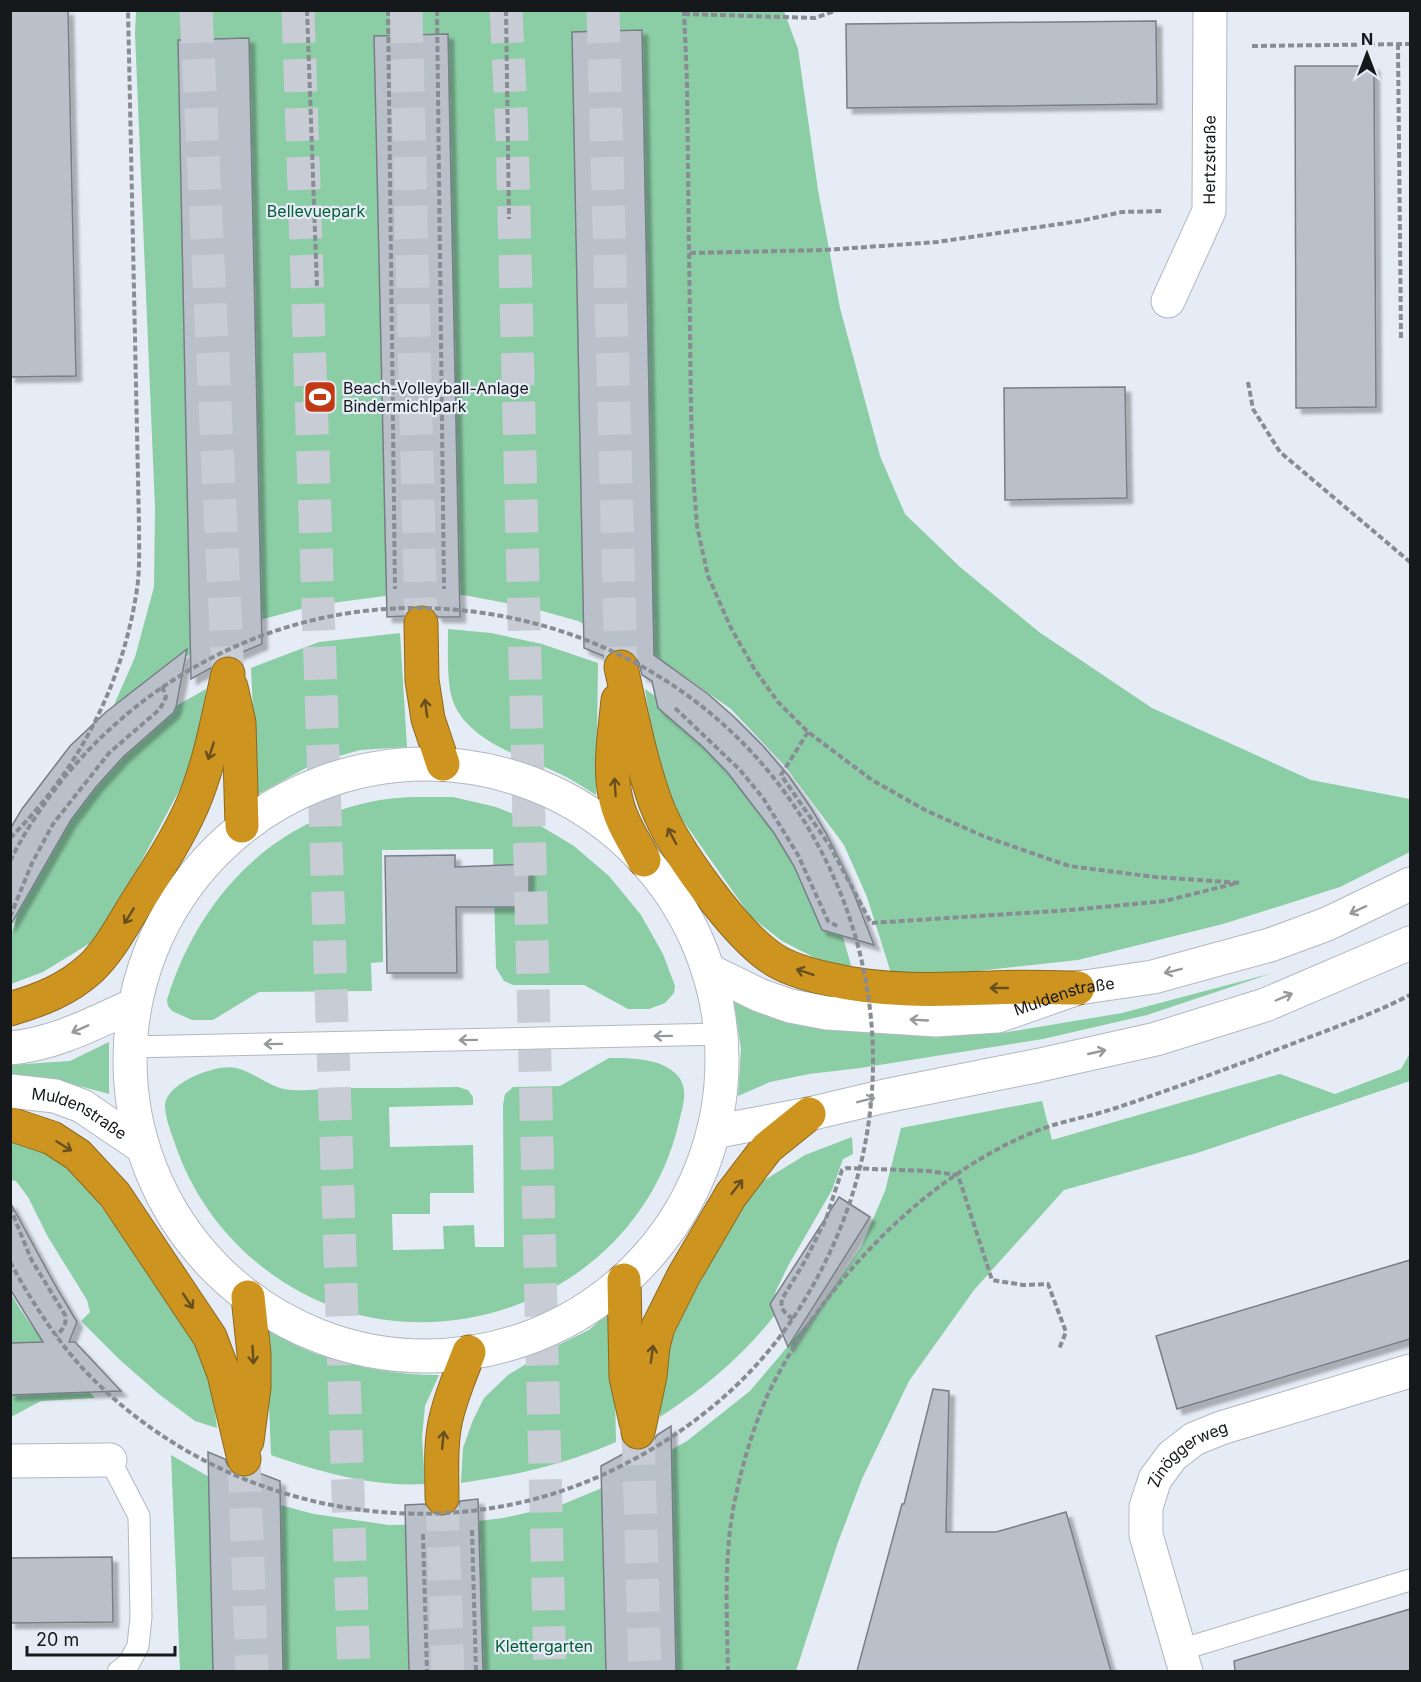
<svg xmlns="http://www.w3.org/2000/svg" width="1421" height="1682" viewBox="0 0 1421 1682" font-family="Inter,sans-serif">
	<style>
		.green { fill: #8bcda5 }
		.building { fill: #bac0c9; stroke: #787e86; stroke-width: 1.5; filter: url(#shadow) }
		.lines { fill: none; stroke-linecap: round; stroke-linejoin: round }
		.highway-tunnel { stroke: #c7ccd5; stroke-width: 33; stroke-dasharray: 33 16; stroke-linecap: butt }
		.lane-casing { stroke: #b2b8c1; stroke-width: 23 }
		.street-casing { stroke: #b2b8c1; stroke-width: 35 }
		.secondary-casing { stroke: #b2b8c1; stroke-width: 35 }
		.highway-casing { stroke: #8d691f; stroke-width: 35 }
		.path { stroke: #888c93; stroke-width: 4; stroke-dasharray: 6 3; stroke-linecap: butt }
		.lane { stroke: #fff; stroke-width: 21 }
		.street { stroke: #fff; stroke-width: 33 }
		.secondary { stroke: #fff; stroke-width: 33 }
		.highway { stroke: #cd9420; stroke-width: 33 }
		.path-bridge { stroke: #888c93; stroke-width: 4; stroke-dasharray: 6 3; stroke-linecap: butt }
		.oneway { stroke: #68501e }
		.oneway2 { stroke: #969899 }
		.labels { text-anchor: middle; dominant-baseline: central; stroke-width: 4.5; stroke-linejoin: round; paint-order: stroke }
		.street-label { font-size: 16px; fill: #16191c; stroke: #e6ecf6 }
		.park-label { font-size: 16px; fill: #065d37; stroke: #e6ecf6 }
		.poi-label { font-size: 16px; fill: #16191c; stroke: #e6ecf6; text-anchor: start }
	</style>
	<defs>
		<filter id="shadow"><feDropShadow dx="5.5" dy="5.5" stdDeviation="1.5" flood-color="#0004"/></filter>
	</defs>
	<rect width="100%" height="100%" fill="#e6ecf6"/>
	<g class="green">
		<path d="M136 11H784L798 49 818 190 840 308 880 456 905 514 960 567 1039 632 1152 708 1311 780 1410 799V852L1340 887 1223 924 1078 960 951 974 891 973 867 897 844 845 785 766 731 709 670 666 578 621 528 607 464 595 385 596 316 605 248 623 169 666 114 705 135 657 154 587 155 508 135 34Z"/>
		<path d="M448 629 491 633 542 644 598 663 596 795C583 787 570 778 556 772 518 755 458 738 450 690 447 670 448 649 448 629Z"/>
		<path d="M400 633 407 747 360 750 315 763 257 795 251 668 319 642Z"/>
		<path d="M206 689 203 725 187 776 113 914 92 942 43 972 11 984V935L25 888 48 835 143 725Z"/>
		<path d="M645 689 681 714 745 770 841 930 852 969 815 958 782 941 751 917 679 815 659 779Z"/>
		<path d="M411 797H453L496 807 534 822 574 846 609 876 641 915 663 954 675 986 674 993 665 1003 649 1009H628L584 985H513L504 981 496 968 493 849 382 850 383 962 371 963 372 991 259 992 213 1020H192L172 1011 168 1006 167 1000C197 902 267 824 370 802 383 799 397 798 411 797Z"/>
		<path d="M1273 973 1147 1015 1043 1039 860 1068 809 1074 770 1082 738 1096 741 1049 733 996 836 1030 925 1036 1002 1033 1122 1013Z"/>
		<path d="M109 1042V1094C76 1084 45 1077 11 1078L10 1065 70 1061Z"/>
		<path d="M1410 1053V1081L1197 1153 1064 1190 974 1290 909 1381 862 1479 837 1545 796 1671H180L171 1455 209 1477 280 1505 314 1514 389 1525 454 1524 503 1518 561 1505 602 1488 687 1441 750 1391 816 1313 861 1247 885 1191 901 1128 1042 1101 1052 1140 1280 1074 1335 1094 1401 1069Z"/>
		<path d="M609 1058C630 1058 659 1058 675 1073 690 1086 683 1105 679 1122 637 1305 412 1383 265 1269 223 1237 192 1194 175 1144 171 1132 165 1118 165 1105 166 1083 217 1063 236 1068 253 1072 267 1085 284 1089 298 1092 321 1089 336 1088 377 1088 417 1088 458 1087L468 1090 473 1097V1105L389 1107 390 1147 473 1145 474 1193H430V1214H392L393 1250 444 1249 443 1226 474 1225 475 1247H504L503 1105 505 1094 513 1087 560 1086Z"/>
		<path d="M10 1136 54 1157 82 1181 159 1282 192 1331 211 1381 217 1428 195 1421 160 1395 120 1360 81 1321 90 1312 87 1300 48 1237 28 1197 16 1181 11 1180Z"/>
		<path d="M852 1137 853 1154 843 1159 832 1190 788 1266 775 1293 783 1304C751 1349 707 1387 660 1417L661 1379 678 1313 739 1212 763 1181 805 1155Z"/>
		<path d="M10 1292C33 1333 63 1365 95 1398L41 1401 11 1417Z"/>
		<path d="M613 1309 616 1442C564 1465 517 1475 461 1483L463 1448 473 1420 484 1398 508 1375 554 1347 589 1330Z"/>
		<path d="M266 1330C283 1338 299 1348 317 1354 357 1368 397 1375 439 1375L425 1406 422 1437 425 1484C372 1487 320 1472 271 1455Z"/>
	</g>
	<g class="building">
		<path d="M10 10H68L76 376 10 377Z"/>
		<path d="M1156 21 1157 104 847 108 846 24Z"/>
		<path d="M642 30 654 655 708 694 734 717 763 746 788 775 811 808 827 835 845 871 874 945 822 930 794 866 774 833 728 773 702 746 658 708 652 681 642 675 639 663 634 654 626 649H618L609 653 606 657 584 648 572 32Z"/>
		<path d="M448 34 460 617H438L431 607 421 604 411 607 404 616 387 617 374 36Z"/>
		<path d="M249 38 262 644 233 656H222L215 661 211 668 191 679 178 40Z"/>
		<path d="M1295 66H1374L1376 407 1296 408Z"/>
		<path d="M1125 387 1127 498 1005 500 1004 388Z"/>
		<path d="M187 649 176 707 173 713 123 757 96 787 71 820 10 926V829L22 809 70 746 106 712Z"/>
		<path d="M455 855V867L529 864V907H456L457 973H387L385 856Z"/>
		<path d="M839 1197 870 1217 788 1347 770 1304Z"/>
		<path d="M10 1202 55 1285 77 1322 69 1342H75L121 1391 10 1395V1343L43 1342 10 1289Z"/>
		<path d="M1410 1260V1339L1177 1409 1156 1336Z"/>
		<path d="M933 1389 949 1391 946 1532H996L1066 1512 1111 1671H857L902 1504H904Z"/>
		<path d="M671 1426 676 1671H606L601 1466 632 1449 644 1450 652 1444 657 1435Z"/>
		<path d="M208 1452 225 1459 230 1471 238 1477H249L257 1472 280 1481 283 1671H213Z"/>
		<path d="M478 1499 483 1671H409L405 1505 425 1504 432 1514 443 1517 452 1514 458 1508 460 1501Z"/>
		<path d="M112 1557 113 1622 10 1623V1558Z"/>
		<path d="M1410 1609V1671H1235L1234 1661Z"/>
	</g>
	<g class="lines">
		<g class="highway-tunnel">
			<path d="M196 10 228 674"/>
			<path d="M298 10 354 1672"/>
			<path d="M406 10 421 623"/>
			<path d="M506 10 512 134 550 1672"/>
			<path d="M603 10 621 667"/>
			<path d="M638 1432 645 1672"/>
			<path d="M244 1459 252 1672"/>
			<path d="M442 1498 448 1672"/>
		</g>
		<defs>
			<g id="lane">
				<path d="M129 1047 722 1034"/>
				<path d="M110 1460 139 1516 141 1617 138 1646 129 1663 118 1672"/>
				<path d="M1180 1650 1410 1580"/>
			</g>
			<g id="street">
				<path id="s1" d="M1168 301 1209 211 1210 10"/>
				<path d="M10 1461 110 1460"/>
				<path id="s2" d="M1186 1672 1146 1535V1507L1155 1479 1172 1456 1194 1439 1221 1428 1410 1371"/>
			</g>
			<g id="secondary">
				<circle cx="426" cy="1060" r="296"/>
				<path id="s3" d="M708 970 759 995 790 1006 827 1013 936 1020 998 1016 1078 988 1153 977 1270 945 1327 924 1410 884"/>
				<path d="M10 1048C55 1044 94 1023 134 1005"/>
				<path id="s4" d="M10 1091 55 1096 82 1106 141 1146"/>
				<path d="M713 1132 809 1114 885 1096 1040 1065 1156 1039 1265 1005 1410 943"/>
			</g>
			<g id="highway">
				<path d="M421 623 422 680 428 719 443 764"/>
				<path d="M621 667C631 713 640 760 656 804 672 847 735 934 773 959 788 969 810 975 828 979 882 992 937 990 991 988 1020 986 1049 988 1078 988"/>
				<path d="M231 687 239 723 242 826"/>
				<path d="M618 700C615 731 609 765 615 795 619 819 633 839 644 860"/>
				<path d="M10 1009C40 1000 67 990 91 968 109 951 122 926 135 905 155 873 177 840 192 806 210 764 218 718 228 674"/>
				<path d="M10 1124 52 1138 78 1155 115 1195 210 1337 224 1374 244 1459"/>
				<path d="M624 1280 626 1377 636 1422"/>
				<path d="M638 1432 650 1376 653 1346 658 1327 684 1275 731 1195 767 1148 809 1114"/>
				<path d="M247 1441 254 1387V1354L248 1297"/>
				<path d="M442 1498C442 1473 440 1448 445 1423 450 1398 460 1376 469 1352"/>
			</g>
		</defs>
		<use href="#lane" class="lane-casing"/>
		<use href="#street" class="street-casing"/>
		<use href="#secondary" class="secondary-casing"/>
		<use href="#highway" class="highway-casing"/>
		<g class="path">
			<path d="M307 10 317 287"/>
			<path d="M388 10 395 589"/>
			<path d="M437 10 444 589"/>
			<path d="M506 10 509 219"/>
			<path d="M684 10 687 83 691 411 693 473 697 526 708 576 731 628 755 670 778 702 808 732 872 780 925 810 983 836 1069 866 1155 877 1241 883"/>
			<path d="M684 14 815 18 837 10"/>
			<path d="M1398 44 1401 338"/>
			<path d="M1252 46 1410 44"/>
			<path d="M690 253 825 250 937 242 1080 221 1122 212 1163 211"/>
			<path d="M1248 382 1253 409 1280 452 1410 562"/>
			<path d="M675 708 740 770 763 798 798 855 828 921 839 927"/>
			<path d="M808 732 781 775 830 846 871 923 1071 910 1165 901 1237 883"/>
			<path d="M10 838C78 771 123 684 137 589 140 569 139 546 139 525L128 10"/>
			<path d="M10 917 32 863 53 824 109 753 160 709 166 697 162 686"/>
			<path d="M10 1207 31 1259 65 1315C67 1325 63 1329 56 1336"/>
			<path d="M793 1319C785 1313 780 1310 782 1299L805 1261 826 1219 842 1170 847 1168 928 1171 958 1175 992 1280 1023 1285 1048 1284 1066 1332 1059 1349"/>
			<path d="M472 1530 476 1672"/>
			<path d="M423 1534 427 1672"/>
			<path d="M728 1672C727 1615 723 1551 736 1495 743 1461 757 1415 773 1384 826 1281 925 1176 1034 1132 1060 1121 1089 1117 1116 1108 1178 1087 1240 1064 1302 1040 1339 1026 1375 1013 1410 995"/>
		</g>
		<use href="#lane" class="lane"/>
		<use href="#street" class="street"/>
		<use href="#secondary" class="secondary"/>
		<use href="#highway" class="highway"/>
		<path class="path-bridge" d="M10 861C87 709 244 608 415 608 555 608 690 670 777 782 840 864 874 963 873 1066 872 1153 845 1236 799 1309 755 1379 690 1432 617 1468 441 1556 222 1513 87 1373 56 1340 32 1302 10 1262"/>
	</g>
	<defs><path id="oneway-shaft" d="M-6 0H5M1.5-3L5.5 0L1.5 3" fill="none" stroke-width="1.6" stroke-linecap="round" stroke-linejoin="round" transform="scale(1.5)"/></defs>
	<g class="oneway">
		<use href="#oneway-shaft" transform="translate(426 708) rotate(-98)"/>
		<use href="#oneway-shaft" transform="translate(211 751) rotate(108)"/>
		<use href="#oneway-shaft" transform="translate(615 787) rotate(-94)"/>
		<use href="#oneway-shaft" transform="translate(672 836) rotate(-118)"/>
		<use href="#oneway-shaft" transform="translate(129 916) rotate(122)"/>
		<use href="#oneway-shaft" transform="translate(805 972) rotate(-162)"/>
		<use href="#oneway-shaft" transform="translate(999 988) rotate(180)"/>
		<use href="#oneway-shaft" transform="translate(64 1146) rotate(32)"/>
		<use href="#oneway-shaft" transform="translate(737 1187) rotate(-52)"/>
		<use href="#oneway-shaft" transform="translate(188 1301) rotate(56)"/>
		<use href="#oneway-shaft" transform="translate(652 1354) rotate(-82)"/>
		<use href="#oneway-shaft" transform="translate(253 1355) rotate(87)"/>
		<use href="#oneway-shaft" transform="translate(443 1440) rotate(-84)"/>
	</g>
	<g class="oneway2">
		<use href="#oneway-shaft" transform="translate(1358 910) rotate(155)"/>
		<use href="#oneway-shaft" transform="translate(1173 971) rotate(166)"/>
		<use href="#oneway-shaft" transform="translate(1284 997) rotate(-23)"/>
		<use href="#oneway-shaft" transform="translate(919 1020) rotate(-177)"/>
		<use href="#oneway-shaft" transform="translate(80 1029) rotate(156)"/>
		<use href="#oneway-shaft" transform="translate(663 1036) rotate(179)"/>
		<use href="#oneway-shaft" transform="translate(468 1040) rotate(179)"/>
		<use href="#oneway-shaft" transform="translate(273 1044) rotate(179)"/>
		<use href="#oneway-shaft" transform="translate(1097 1052) rotate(-13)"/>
		<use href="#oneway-shaft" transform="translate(866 1100) rotate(-14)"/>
	</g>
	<defs>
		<symbol id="stadium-square" viewBox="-11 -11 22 22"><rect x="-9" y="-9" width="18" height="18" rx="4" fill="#c23915" stroke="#e6ecf6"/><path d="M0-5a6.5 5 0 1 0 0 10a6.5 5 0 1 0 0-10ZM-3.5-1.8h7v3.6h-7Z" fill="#fff"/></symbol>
	</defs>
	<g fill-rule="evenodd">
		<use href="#stadium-square" x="301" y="378" width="38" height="38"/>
	</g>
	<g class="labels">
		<g class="street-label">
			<text stroke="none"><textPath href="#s1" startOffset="150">Hertzstraße</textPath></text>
			<text stroke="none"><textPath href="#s3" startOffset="368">Muldenstraße</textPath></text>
			<text stroke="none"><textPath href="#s4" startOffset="74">Muldenstraße</textPath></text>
			<text stroke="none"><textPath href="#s2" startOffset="242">Zinöggerweg</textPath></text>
		</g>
		<g class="park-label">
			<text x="316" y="211">Bellevuepark</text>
			<text x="544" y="1646">Klettergarten</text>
		</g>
		<g class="poi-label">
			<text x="343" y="388">Beach-Volleyball-Anlage<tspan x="343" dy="18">Bindermichlpark</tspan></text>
		</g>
	</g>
	<rect width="1421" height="1682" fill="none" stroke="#16191c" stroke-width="24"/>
	<g transform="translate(1367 54)" stroke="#e6ecf6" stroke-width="4.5" paint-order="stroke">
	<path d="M0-4.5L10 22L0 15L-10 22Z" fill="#16191c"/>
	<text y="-9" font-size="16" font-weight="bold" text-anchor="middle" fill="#16191c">N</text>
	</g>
	<path d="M27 1646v9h148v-9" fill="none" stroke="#16191c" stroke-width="3"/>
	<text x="36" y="1646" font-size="18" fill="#16191c" stroke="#e6ecf6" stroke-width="4.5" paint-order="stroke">20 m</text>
</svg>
